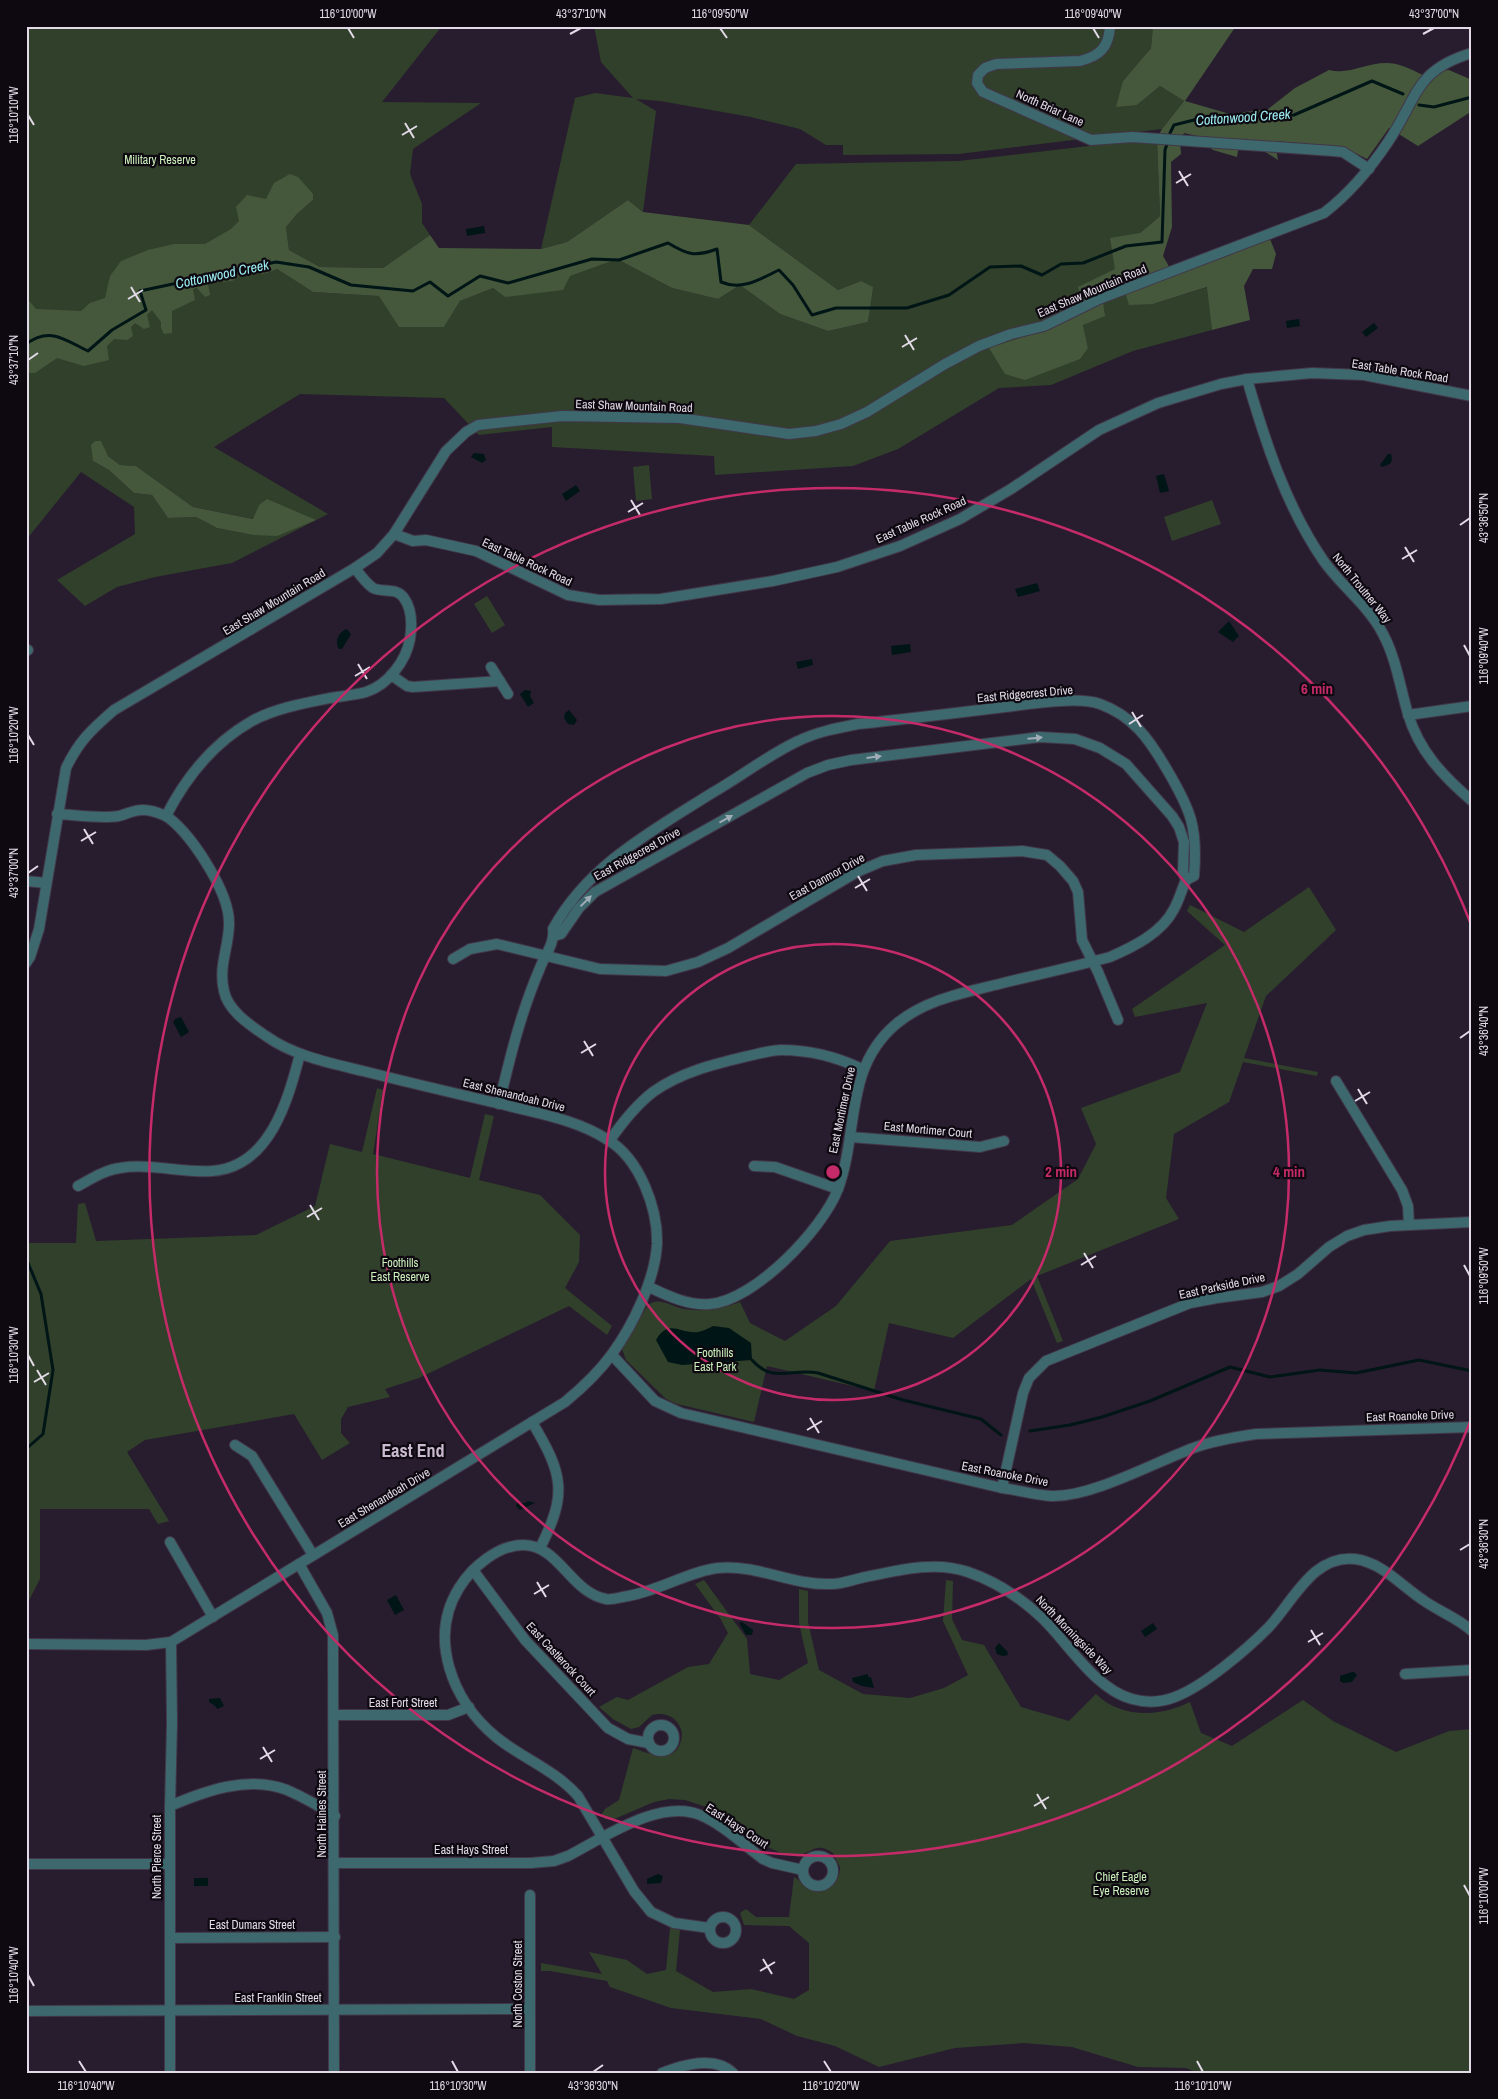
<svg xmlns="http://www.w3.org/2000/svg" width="1498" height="2099" viewBox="0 0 1498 2099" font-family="'Archivo Narrow',sans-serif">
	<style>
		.green { fill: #31402b; fill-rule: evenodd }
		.forest { fill: #45583c }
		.water { fill: #001516 }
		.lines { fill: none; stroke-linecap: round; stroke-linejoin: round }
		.stream { stroke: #001516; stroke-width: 3 }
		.minor-casing { stroke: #423748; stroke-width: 12 }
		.minor { stroke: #3c686e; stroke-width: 10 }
		.oneway { fill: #a0acb6 }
		.ticks { fill: none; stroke: #e2dae6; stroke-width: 2 }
		.ring { fill: none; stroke: #c52b69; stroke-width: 2.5 }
		.labels { text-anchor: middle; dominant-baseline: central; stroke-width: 4.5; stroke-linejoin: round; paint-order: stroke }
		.street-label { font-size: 12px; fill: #e2dae6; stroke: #0e0911 }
		.park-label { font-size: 12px; fill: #ccf1bc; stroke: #0e0911 }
		.water-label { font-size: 14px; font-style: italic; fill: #9beef1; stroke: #0e0911 }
		.district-label { font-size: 18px; font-weight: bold; fill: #c9bad0; stroke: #0e0911 }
		.centre { fill: #c52b69; stroke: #0e0911; stroke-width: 2.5 }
		.ring-label { font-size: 15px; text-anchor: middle; font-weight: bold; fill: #c52b69; stroke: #0e0911; stroke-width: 4.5; stroke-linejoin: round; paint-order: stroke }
		.neatline { fill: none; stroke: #e2dae6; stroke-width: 2 }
		.ticks-label { font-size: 12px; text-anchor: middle; fill: #e2dae6 }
	</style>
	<rect width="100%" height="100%" fill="#281d2e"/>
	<g class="green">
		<path d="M26 26H442L382 102 481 103 413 149 410 174 422 204V223L430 235 383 268 320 267 289 250 286 227 297 214 313 200V194L240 276 251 269C260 277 266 274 277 269L313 292 379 296 444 327 460 301 493 288 505 297 617 259 672 288 718 299 740 285 780 314 828 331 868 322 872 287 861 281 838 290 749 225 796 164 959 161 1157 138 1160 216 1140 233 1086 311 1044 330 989 349 1088 348 1083 325 1103 303 1126 295 1153 304 1208 287 1212 330 1133 351 1051 385 999 388 898 449 853 466 715 475 714 456 552 447V427L479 435 444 398 300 394 214 447 328 514 232 563 155 577 117 587 85 606 57 580 135 534 134 507 81 472 26 540ZM102 445 108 456 120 465 136 466 193 507 254 519 259 505 253 535 217 528 196 517 168 518 152 495 134 493 109 470 93 461Z"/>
		<path d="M594 26H1153L1151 48 1123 81 1137 105 1160 86 1184 101 1162 129 958 154 843 155V145H826L800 129 751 117 660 101 636 99 656 111 643 212 628 200 567 242 541 249 575 98 595 93 633 98 601 62Z"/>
		<path d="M649 465 652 499 636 501 633 467Z"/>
		<path d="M1212 500 1221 524 1172 541 1164 517Z"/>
		<path d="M487 596 505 625 492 633 474 604Z"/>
		<path d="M1309 887 1336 930 1266 996 1244 1058 1318 1072 1317 1076 1243 1062 1229 1102 1174 1134 1166 1198 1179 1219 1037 1276 1063 1341 1057 1343 1031 1279 953 1338 889 1323 874 1391 767 1366 754 1422 677 1404 666 1399 626 1360 622 1349 647 1306C658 1295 672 1307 684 1309 704 1312 721 1309 740 1302L750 1323 785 1341 836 1306 890 1241 1012 1225 1078 1179 1096 1144 1081 1108 1180 1072 1207 1003 1135 1017 1132 1009 1225 945 1187 911 1190 905 1244 932Z"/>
		<path d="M377 1088 383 1090 373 1154 470 1178 485 1114 494 1116 479 1180 540 1195 580 1235 579 1262 565 1288 612 1326 607 1335 569 1306 419 1378 385 1389 390 1397 348 1407 341 1419V1433L350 1443 322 1460 294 1414 145 1440 127 1452 169 1521 158 1524 149 1509H40V1579L26 1606V1243H76L78 1204 85 1203 96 1241 256 1235 315 1206 330 1144 362 1152Z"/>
		<path d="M704 1580 747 1639 750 1674 779 1680 808 1663 799 1623V1589L808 1591V1622L819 1670 863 1694 910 1698 944 1688 968 1675 943 1621 946 1580 953 1581 952 1619 962 1640 984 1645 1021 1707 1069 1721 1096 1694C1122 1719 1159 1717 1190 1702L1201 1733 1232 1746 1303 1700 1333 1721 1396 1752 1449 1731 1472 1729V2073H1198L1186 2068 1138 2067 1072 2047 1024 2043 955 2048 879 2067 835 2046 797 2036 761 2019 671 2008 610 1987 607 1981 550 1971H541V1963L602 1974 589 1952 627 1960 647 1974 666 1970 670 1928 680 1930 676 1971 713 1992 751 1989 794 1999 809 1990V1943L789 1926 744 1925 740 1913 746 1909 756 1917H789L794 1877C800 1880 803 1886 810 1889 826 1896 840 1883 840 1867L833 1853C817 1842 814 1851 800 1855 791 1858 778 1852 770 1848L712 1809 685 1800 669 1799 654 1802 612 1820 605 1819 601 1815 605 1809 619 1800 633 1748C652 1755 679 1766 682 1734 680 1719 667 1711 652 1715L639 1727 631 1729 613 1719 599 1707 617 1697 628 1700 688 1667 709 1664 728 1633 720 1618 695 1584Z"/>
	</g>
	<g class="forest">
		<path d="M1153 26H1236L1185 101 1230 114 1268 109 1295 88 1329 70C1350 75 1368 62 1388 63 1401 63 1421 74 1432 80L1440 71 1449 70 1472 80V111L1418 146 1389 128 1367 159 1343 147 1275 141 1278 160 1247 140H1240L1237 157 1213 150 1197 136 1184 133 1180 142 1181 154 1171 162 1172 227 1163 256 1174 275 1270 239 1276 254 1272 269H1253L1244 286 1250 320 1212 330 1207 287 1153 304 1129 305 1126 295 1103 303 1105 316 1083 325 1088 348 1080 359 1025 380 1005 374 989 348 1044 330 1086 311 1078 287 1115 269 1110 238 1140 233 1160 216 1157 138 1162 129 1184 101 1160 86 1137 105 1116 107 1123 81 1151 48Z"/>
		<path d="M290 174 298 177 313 194V200L297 214 286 227 289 250 320 267 383 268 430 235 439 248 541 249 567 242 628 200 643 212 749 225 838 290 861 281 873 287 868 322 828 331 780 314 740 285 718 299 672 288 617 259 570 276 563 290 505 297 493 288 460 301 444 327H399L379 296 313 292 277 269C266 274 260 277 251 269L232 281 208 283 210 295 205 297 196 287 193 290 195 300 172 311V333L164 334 161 328V322L152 310 147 315 150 327 144 329 135 323 131 327 133 336 127 340 114 339 107 346 109 360 84 366 57 358 35 373H26V297L36 309 81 311 90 303 105 298 110 276 121 261 148 250 174 244H205L231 229 239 221 236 207 247 195 266 199 274 183Z"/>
		<path d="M95 441H101L108 456 120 465 136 466 193 507 253 519 259 505 267 499 316 520 277 536 253 535 217 528 196 517 168 518 152 495 134 493 109 470 93 461 91 445Z"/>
	</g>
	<g class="water">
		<path d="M484 226 485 233 467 236 466 229Z"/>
		<path d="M1299 319 1300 326 1287 328 1286 321Z"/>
		<path d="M1374 323 1378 328 1366 337 1362 332Z"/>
		<path d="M474 453 484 454 486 460 482 463 471 457Z"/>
		<path d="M1388 454H1391L1392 460 1390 464 1382 467 1380 465Z"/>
		<path d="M1164 474 1169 491 1160 493 1156 476Z"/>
		<path d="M576 485 580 491 566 501 562 494Z"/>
		<path d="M1037 583 1040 591 1018 597 1015 589Z"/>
		<path d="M1229 621 1239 636 1233 642 1218 632Z"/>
		<path d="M347 629 351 634 342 649H339C334 642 339 631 347 629Z"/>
		<path d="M910 644 911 652 892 655 891 646Z"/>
		<path d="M812 659 813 665 798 669 796 662Z"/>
		<path d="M525 690 531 691 530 696 534 703 528 707 520 694Z"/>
		<path d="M569 710 577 720 574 725 568 724 564 718 565 713Z"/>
		<path d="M181 1017 189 1032 181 1037 173 1022 175 1019Z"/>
		<path d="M713 1326 729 1328 751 1343 752 1360 682 1365 668 1362 656 1340C669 1318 679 1334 698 1332 703 1331 709 1328 713 1326Z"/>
		<path d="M528 1501 535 1503 520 1510 516 1506 517 1503H525Z"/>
		<path d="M396 1595 404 1610 395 1615 387 1600Z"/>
		<path d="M742 1622 753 1630 752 1635H746L739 1623Z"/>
		<path d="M1153 1623 1157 1629 1145 1637 1141 1631Z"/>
		<path d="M999 1643 1007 1651 1008 1655 1003 1656 997 1654 995 1648Z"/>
		<path d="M1352 1672H1354L1357 1675 1352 1682 1343 1683 1340 1681V1676Z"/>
		<path d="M868 1674V1677H871L874 1688 862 1686 853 1682 852 1678Z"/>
		<path d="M220 1698 224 1706 217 1709 215 1706 209 1702V1699Z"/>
		<path d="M658 1874 663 1876 661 1883 647 1884V1879Z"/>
		<rect x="194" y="1878" width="14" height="8"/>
	</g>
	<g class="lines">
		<g class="stream">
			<path d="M1419 105 1434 107 1472 97"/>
			<path d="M1170 133 1174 125 1202 118 1294 115 1372 81 1403 94"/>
			<path d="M26 344C50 326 65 340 88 351L112 330 146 310 140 291 276 262 309 267 351 285 413 291 430 282 448 296 480 276 508 283 592 259 619 260 668 243C688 255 695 257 717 249L721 282C742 291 760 279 779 270L793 285 812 315 836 308H907L949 295 990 267 1021 266 1042 275 1061 264 1083 263 1126 246 1162 242 1165 150 1167 144"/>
			<path d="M26 1258 41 1294 53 1370 43 1434 26 1449"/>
			<path d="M752 1360C773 1384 792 1368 818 1373L903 1400 981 1419 1001 1435"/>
			<path d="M1030 1431 1070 1425 1102 1417 1150 1401 1230 1367 1270 1377 1320 1370 1356 1373 1419 1360 1472 1371"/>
		</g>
		<defs>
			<g id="minor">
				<path d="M1110 26C1109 47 1100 56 1080 61L996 64 985 68 978 75 977 83 983 92 1091 140 1132 137 1333 151 1343 152 1369 169"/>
				<path d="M1247 379C1265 441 1286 506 1323 560 1341 586 1369 606 1383 634 1396 658 1400 687 1408 714 1419 751 1443 776 1472 801"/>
				<path d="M394 534 413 541 426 540 476 551 568 595 599 600 661 599 773 581 837 567 900 546 960 519 1011 489 1099 430 1158 403 1221 384 1247 379 1312 373 1364 375 1472 396"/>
				<path d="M26 651 28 650"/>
				<path d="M491 667 508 694"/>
				<path d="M391 675 407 686 413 687 500 681"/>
				<path d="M1408 715 1472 706"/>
				<path d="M166 816C186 777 213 743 252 721 274 709 300 704 325 699 338 696 352 696 366 692 388 685 406 661 410 639 412 626 412 609 404 598 397 587 383 593 373 588 366 583 360 575 355 568"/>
				<path d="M26 881 46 883"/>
				<path d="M453 959 470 949 497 944 600 969 666 971 698 962 728 948 857 872 883 861 916 855 1022 851 1047 855 1060 866 1073 881 1078 892 1082 940 1098 972 1118 1020"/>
				<path d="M26 963 30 957 39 929 66 768C79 741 91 730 114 710L355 568 377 553 394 534 446 451 466 432 478 425 562 416 680 418 789 434 816 431 841 424 867 412 945 364 979 346 1011 334 1044 326 1099 299 1324 213C1350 193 1370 169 1388 142 1418 98 1414 70 1472 53"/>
				<path d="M1336 1081 1402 1190 1408 1206 1409 1225"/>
				<path d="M499 1104C510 1057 521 1012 540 968 545 955 555 943 553 929 588 865 652 831 712 793 740 777 767 756 796 742 816 732 837 728 858 724 907 719 956 713 1005 707 1030 704 1077 696 1100 704 1133 716 1149 739 1166 768 1191 810 1198 827 1194 876L1186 880 1183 872 1184 842 1179 827 1172 816 1126 764 1100 748 1075 739 1040 737 851 760 828 765 807 773 595 892 579 908 561 934 554 936"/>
				<path d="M850 1137 980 1147 1004 1141"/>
				<path d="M610 1140C622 1123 636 1105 653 1092 681 1072 715 1064 748 1056 758 1054 771 1050 781 1050 810 1050 837 1057 862 1069"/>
				<path d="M754 1166 775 1167 838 1189"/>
				<path d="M78 1186C91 1179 105 1170 120 1168 150 1163 182 1173 212 1171 270 1167 288 1100 300 1054"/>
				<path d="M649 1287C668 1296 689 1306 710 1304 754 1301 823 1229 838 1189 859 1132 844 1069 895 1025 926 998 969 992 1007 982 1041 974 1076 966 1110 957 1133 947 1162 933 1174 909 1179 900 1182 889 1186 880"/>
				<path d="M612 1355 655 1401 681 1413 1002 1488C1018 1490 1035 1495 1051 1496 1091 1498 1157 1461 1196 1447 1216 1440 1236 1437 1256 1434L1472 1427"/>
				<path d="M532 1422C563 1474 568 1493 540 1548"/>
				<path d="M235 1445 252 1456 313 1555"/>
				<path d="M1002 1488 1023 1393 1029 1378 1046 1361 1190 1303 1217 1298 1262 1292 1279 1286 1298 1274 1329 1247 1347 1236 1364 1230 1390 1226 1472 1222"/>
				<path d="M170 1542 213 1617"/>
				<path d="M299 1564 327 1613 333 1635 334 2073"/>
				<path d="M473 1570 525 1640 608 1728 628 1739 649 1743"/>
				<path d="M26 1644 146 1645 171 1642 565 1402C582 1388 599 1372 612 1354 633 1325 655 1280 657 1244 658 1209 640 1159 608 1140 578 1120 540 1114 505 1105 458 1094 410 1083 363 1071 330 1063 294 1056 266 1036 250 1025 228 1011 224 991 218 966 229 947 229 924 230 893 193 837 169 818 163 814 151 810 144 810 135 809 127 814 119 816 100 819 76 815 57 814"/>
				<path d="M1405 1674 1472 1670"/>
				<path d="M335 1715H448L469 1707"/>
				<circle cx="661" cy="1738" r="13"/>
				<path d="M170 1806C205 1791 248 1775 287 1790 303 1797 319 1806 335 1816"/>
				<circle cx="818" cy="1871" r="15"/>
				<path d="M335 1863H531L554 1861 568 1856C603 1838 660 1798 700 1815 722 1824 743 1844 763 1859L772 1863 803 1870"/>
				<path d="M26 1864H170"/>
				<path d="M530 1895V2073"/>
				<circle cx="723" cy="1930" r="13"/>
				<path d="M710 1928 674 1923 651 1912 634 1891 578 1796C555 1770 522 1758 496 1737 452 1701 428 1638 459 1588 472 1567 498 1545 523 1545 559 1545 570 1592 606 1599 613 1600 621 1597 628 1596 658 1591 690 1571 718 1568 757 1564 793 1586 832 1584 842 1584 852 1580 861 1578 895 1571 934 1560 968 1572 997 1582 1020 1597 1042 1618 1069 1644 1095 1689 1132 1699 1146 1703 1162 1702 1175 1697 1204 1686 1246 1650 1268 1628 1293 1602 1313 1554 1355 1559 1381 1562 1402 1586 1423 1600 1438 1611 1458 1618 1472 1631"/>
				<path d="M170 1938 335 1937"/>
				<path d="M26 2011 530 2009"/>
				<path d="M170 2073V1806L172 1723 171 1642"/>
				<path d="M662 2073C683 2065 715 2055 733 2073"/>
			</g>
		</defs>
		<use href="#minor" class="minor-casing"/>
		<use href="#minor" class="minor"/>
	</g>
	<defs><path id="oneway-solid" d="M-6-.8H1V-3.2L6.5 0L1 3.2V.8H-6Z" transform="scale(1.25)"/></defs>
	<g class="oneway">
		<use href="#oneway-solid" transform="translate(1035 738) rotate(-5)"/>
		<use href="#oneway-solid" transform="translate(874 757) rotate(-7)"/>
		<use href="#oneway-solid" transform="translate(726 819) rotate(-29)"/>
		<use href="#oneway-solid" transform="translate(586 901) rotate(-44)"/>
	</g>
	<path class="ticks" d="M348 28 354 38M720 28 727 38M1093 28 1099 38M570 34 581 28M1423 34 1434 28M28 115 34 125M405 123 414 138M402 135 417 126M1179 171 1188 186M1176 183 1191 174M131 287 140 302M128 299 143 290M905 335 914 350M902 347 917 338M28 360 38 353M631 500 640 515M628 512 643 503M1460 525 1470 518M1405 547 1414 562M1402 559 1417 550M1464 645 1470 656M358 664 367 679M355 676 370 667M1132 712 1141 727M1129 724 1143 715M28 735 34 745M84 829 93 844M81 841 96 832M28 873 38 866M858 876 867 891M855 888 870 879M1460 1038 1470 1031M584 1041 593 1056M581 1053 596 1044M1358 1089 1367 1104M1355 1101 1370 1092M310 1205 319 1220M307 1217 322 1208M1084 1253 1093 1268M1081 1265 1096 1256M1464 1265 1470 1276M28 1355 34 1366M37 1370 46 1385M34 1382 49 1373M810 1418 819 1433M807 1430 822 1421M1460 1550 1470 1544M537 1582 546 1597M534 1594 549 1585M1311 1630 1320 1645M1308 1642 1323 1633M263 1747 272 1762M260 1759 275 1750M1037 1794 1046 1809M1034 1806 1049 1797M1464 1885 1470 1896M763 1959 772 1974M760 1971 775 1962M28 1975 34 1986M79 2061 86 2072M452 2061 458 2072M824 2061 831 2072M1197 2061 1203 2072M593 2072 603 2065"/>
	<g class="ring">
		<circle cx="833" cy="1172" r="228"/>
		<circle cx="833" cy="1172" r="456"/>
		<path d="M1472 1417A684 684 0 1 1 1472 927"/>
	</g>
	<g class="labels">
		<g class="street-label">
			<text transform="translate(1050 108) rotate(24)">North Briar Lane</text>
			<text transform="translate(1092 291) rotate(-23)">East Shaw Mountain Road</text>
			<text transform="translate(1400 371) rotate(9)">East Table Rock Road</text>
			<text transform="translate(634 406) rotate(2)">East Shaw Mountain Road</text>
			<text transform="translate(921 520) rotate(-24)">East Table Rock Road</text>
			<text transform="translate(527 562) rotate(25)">East Table Rock Road</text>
			<text transform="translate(1362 588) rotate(51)">North Troutner Way</text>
			<text transform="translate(274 602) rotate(-31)">East Shaw Mountain Road</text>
			<text transform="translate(1025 694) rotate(-5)">East Ridgecrest Drive</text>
			<text transform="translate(637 854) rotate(-29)">East Ridgecrest Drive</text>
			<text transform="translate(827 877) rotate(-29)">East Danmor Drive</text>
			<text transform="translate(514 1095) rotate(14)">East Shenandoah Drive</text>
			<text transform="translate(842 1110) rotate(-78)">East Mortimer Drive</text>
			<text transform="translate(928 1130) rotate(5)">East Mortimer Court</text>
			<text transform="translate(1222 1286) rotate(-12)">East Parkside Drive</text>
			<text transform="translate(1410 1416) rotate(-2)">East Roanoke Drive</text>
			<text transform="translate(1005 1474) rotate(11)">East Roanoke Drive</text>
			<text transform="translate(384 1498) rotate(-31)">East Shenandoah Drive</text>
			<text transform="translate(1074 1635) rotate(46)">North Morningside Way</text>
			<text transform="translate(561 1659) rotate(47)">East Castlerock Court</text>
			<text x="403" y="1703">East Fort Street</text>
			<text transform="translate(322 1814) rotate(-90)">North Haines Street</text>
			<text transform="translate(737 1826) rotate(33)">East Hays Court</text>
			<text x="471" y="1850">East Hays Street</text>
			<text transform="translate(157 1857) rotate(-90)">North Pierce Street</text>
			<text x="252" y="1925">East Dumars Street</text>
			<text transform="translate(518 1984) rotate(-90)">North Coston Street</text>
			<text x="278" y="1998">East Franklin Street</text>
		</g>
		<g class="park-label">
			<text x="160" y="160">Military Reserve</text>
			<text x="400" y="1263">Foothills<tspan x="400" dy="14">East Reserve</tspan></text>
			<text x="715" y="1353">Foothills<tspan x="715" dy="14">East Park</tspan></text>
			<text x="1121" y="1877">Chief Eagle<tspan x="1121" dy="14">Eye Reserve</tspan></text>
		</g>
		<g class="water-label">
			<text transform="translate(1243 117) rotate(-4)">Cottonwood Creek</text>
			<text transform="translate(222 274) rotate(-12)">Cottonwood Creek</text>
		</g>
		<g class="district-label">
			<text x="413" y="1450">East End</text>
		</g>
	</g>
	<circle cx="833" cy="1172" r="8" class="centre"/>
	<g class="ring-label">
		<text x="1317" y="694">6 min</text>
		<text x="1061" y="1177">2 min</text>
		<text x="1289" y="1177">4 min</text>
	</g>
	<rect width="1498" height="2099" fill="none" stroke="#0e0911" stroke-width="55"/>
	<rect x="28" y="28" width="1442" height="2044" class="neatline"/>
	<g class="ticks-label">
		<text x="348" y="18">116°10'00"W</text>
		<text x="581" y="18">43°37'10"N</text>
		<text x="720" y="18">116°09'50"W</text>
		<text x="1093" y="18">116°09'40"W</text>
		<text x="1434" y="18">43°37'00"N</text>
		<text transform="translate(14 115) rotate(-90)" y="4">116°10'10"W</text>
		<text transform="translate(14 360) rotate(-90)" y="4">43°37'10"N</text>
		<text transform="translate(1484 518) rotate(-90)" y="4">43°36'50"N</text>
		<text transform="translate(1484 656) rotate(-90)" y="4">116°09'40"W</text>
		<text transform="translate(14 735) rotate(-90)" y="4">116°10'20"W</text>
		<text transform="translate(14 873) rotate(-90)" y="4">43°37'00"N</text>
		<text transform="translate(1484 1031) rotate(-90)" y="4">43°36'40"N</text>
		<text transform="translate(1484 1276) rotate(-90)" y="4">116°09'50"W</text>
		<text transform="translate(14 1355) rotate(-90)" y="4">116°10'30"W</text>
		<text transform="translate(1484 1544) rotate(-90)" y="4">43°36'30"N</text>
		<text transform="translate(1484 1896) rotate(-90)" y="4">116°10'00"W</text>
		<text transform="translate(14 1975) rotate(-90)" y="4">116°10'40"W</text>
		<text x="86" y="2090">116°10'40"W</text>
		<text x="458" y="2090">116°10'30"W</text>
		<text x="593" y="2090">43°36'30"N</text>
		<text x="831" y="2090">116°10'20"W</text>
		<text x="1203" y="2090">116°10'10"W</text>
	</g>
</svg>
